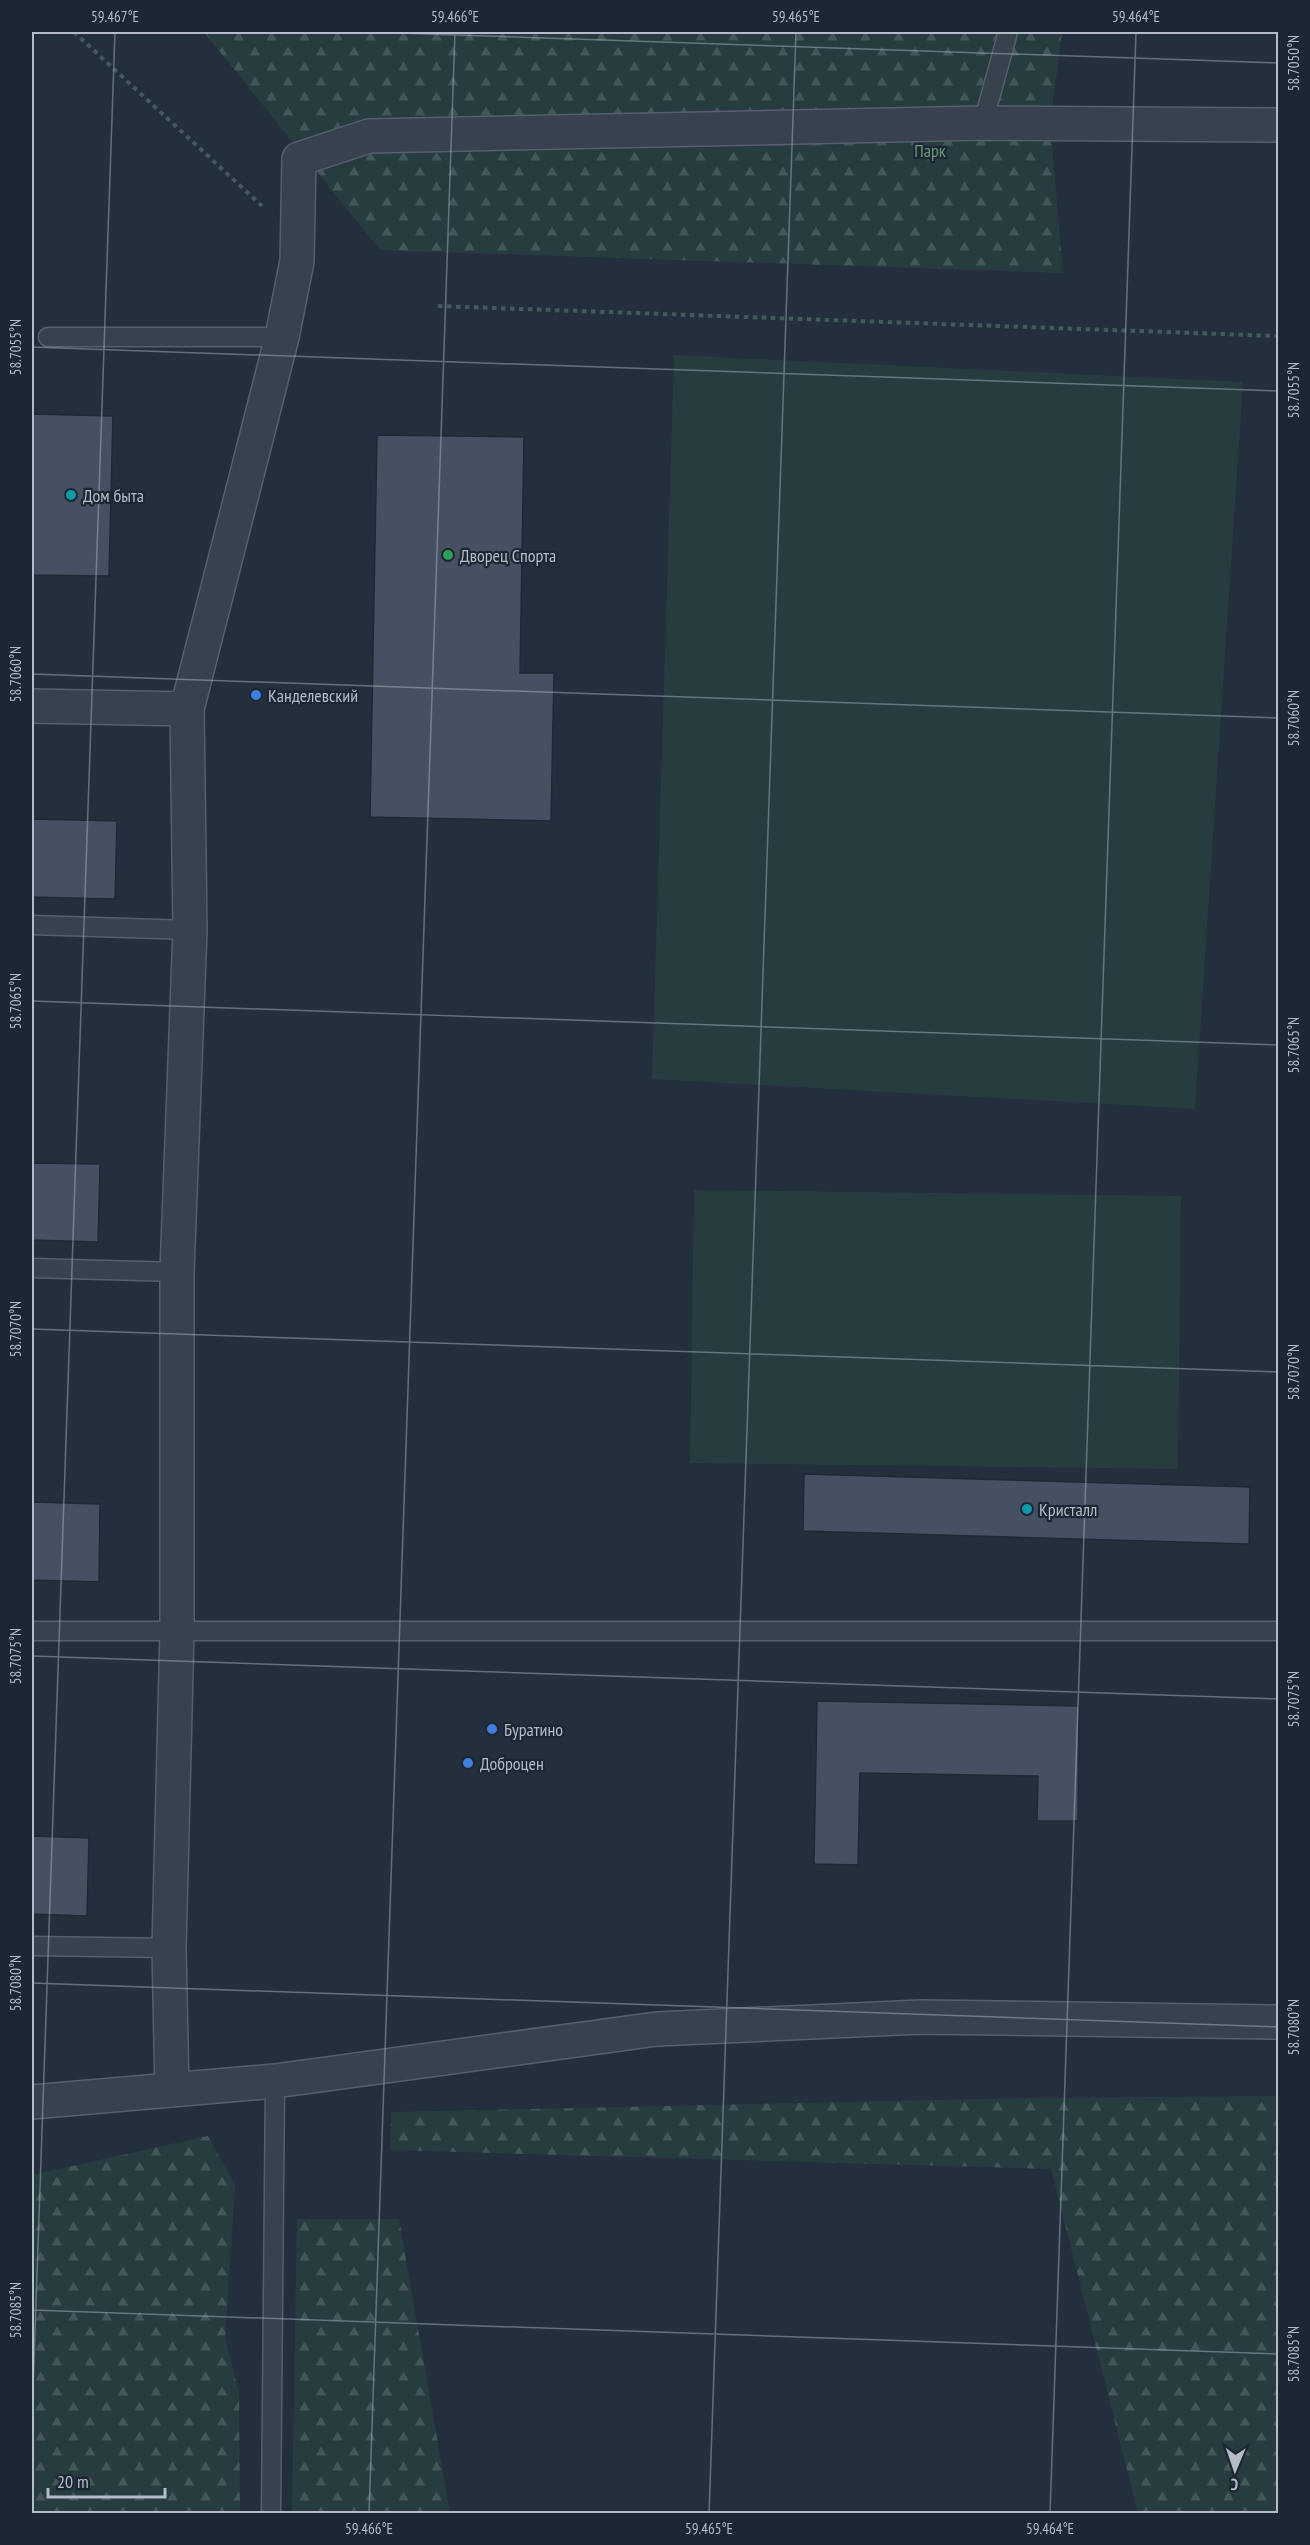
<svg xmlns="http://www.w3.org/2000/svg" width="1310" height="2545" viewBox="0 0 1310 2545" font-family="'PT Sans Narrow',sans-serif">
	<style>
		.forest { fill: url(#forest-firs) }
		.pitch { fill: #263c3f }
		.building { fill: #455162; stroke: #1f2835; stroke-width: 1.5 }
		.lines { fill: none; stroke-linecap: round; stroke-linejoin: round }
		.service-casing { stroke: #565f6c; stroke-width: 21 }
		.minor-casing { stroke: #565f6c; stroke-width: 36 }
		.tertiary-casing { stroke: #565f6c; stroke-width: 36 }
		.path { stroke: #44595c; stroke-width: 4; stroke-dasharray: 4.5 4.5; stroke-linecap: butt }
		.service { stroke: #38414e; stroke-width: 18 }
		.minor { stroke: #38414e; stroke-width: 33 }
		.tertiary { stroke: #38414e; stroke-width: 33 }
		.ticks { fill: none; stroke: #b4bcc9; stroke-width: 1.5; stroke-opacity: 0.45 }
		.culture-dot { fill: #0f9aa8; stroke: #1d2633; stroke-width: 2 }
		.leisure-dot { fill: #2e9e5b; stroke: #1d2633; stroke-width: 2 }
		.shop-dot { fill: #3f7fe0; stroke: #1d2633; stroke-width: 2 }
		.labels { text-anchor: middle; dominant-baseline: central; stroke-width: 4.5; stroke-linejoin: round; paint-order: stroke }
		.park-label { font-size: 18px; fill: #6b9a76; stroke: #1d2633 }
		.poi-label { font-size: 18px; fill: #b4bcc9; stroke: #1d2633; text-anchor: start }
		.neatline { fill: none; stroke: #b4bcc9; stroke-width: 2 }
		.ticks-label { font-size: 15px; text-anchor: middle; fill: #b4bcc9 }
	</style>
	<defs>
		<pattern id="forest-firs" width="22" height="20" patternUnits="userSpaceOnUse" patternTransform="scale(1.5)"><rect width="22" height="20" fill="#263c3f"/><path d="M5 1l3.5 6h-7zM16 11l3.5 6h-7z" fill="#435659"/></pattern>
	</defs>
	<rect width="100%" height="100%" fill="#242f3e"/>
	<g class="forest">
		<path d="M204 32H1062L1050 123 1063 273 380 250Z"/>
		<path d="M1278 2096V2513H1138L1051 2169 390 2150 391 2112 1027 2098Z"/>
		<path d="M208 2136 235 2185 225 2339 239 2393 240 2513H32V2175Z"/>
		<path d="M297 2219H399L450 2513H292Z"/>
	</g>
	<g class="pitch">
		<path d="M674 355 1243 382 1195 1109 652 1079Z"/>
		<path d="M694 1190 1181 1196 1178 1469 690 1463Z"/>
	</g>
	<g class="building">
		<path d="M32 414 113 416 109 576 32 575Z"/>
		<path d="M377 435 524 437 520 673H554L551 821 370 817Z"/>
		<path d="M32 819 117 821 115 899 32 897Z"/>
		<path d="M32 1163 100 1164 98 1242 32 1240Z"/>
		<path d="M804 1474 1250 1487 1249 1544 803 1531Z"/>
		<path d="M32 1502 100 1504 99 1582 32 1580Z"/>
		<path d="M817 1701 1079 1706 1078 1821H1037L1038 1776 860 1773 858 1865 814 1864Z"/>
		<path d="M32 1836 89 1838 87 1916 32 1914Z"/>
	</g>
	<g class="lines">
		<defs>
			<g id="service">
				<path d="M983 123 1008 32"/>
				<path d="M48 337H282"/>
				<path d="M32 925 190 930"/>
				<path d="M32 1268 177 1272"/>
				<path d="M32 1631H1278"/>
				<path d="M32 1946 169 1948"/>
				<path d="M271 2514 275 2081"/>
			</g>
			<g id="minor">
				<path d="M32 706 187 709 190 930 177 1272V1631L169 1948 172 2090"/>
				<path d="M187 709 282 337 297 261 299 159 369 136 983 123 1278 125"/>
			</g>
			<path id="tertiary" d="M32 2102 275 2081 657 2029 920 2017 1278 2022"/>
		</defs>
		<use href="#service" class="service-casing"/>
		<use href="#minor" class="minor-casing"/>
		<use href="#tertiary" class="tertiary-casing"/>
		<g class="path">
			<path d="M74 32 262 206"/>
			<path d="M438 306 1278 336"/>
		</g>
		<use href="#service" class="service"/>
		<use href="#minor" class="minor"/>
		<use href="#tertiary" class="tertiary"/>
	</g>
	<path class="ticks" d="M368 32 1278 63M32 347 1278 391M32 674 1278 718M32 1001 1278 1045M32 1329 1278 1372M32 1656 1278 1699M32 1983 1278 2027M32 2310 1278 2354M32 2418 115 32M369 2514 455 32M709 2514 796 32M1050 2514 1136 32"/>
	<g class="culture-dot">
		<circle cx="71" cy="495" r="6"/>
		<circle cx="1027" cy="1509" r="6"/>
	</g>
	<circle class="leisure-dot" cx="448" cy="555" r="6"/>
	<g class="shop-dot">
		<circle cx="256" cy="695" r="6"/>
		<circle cx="492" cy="1729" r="6"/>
		<circle cx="468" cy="1763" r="6"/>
	</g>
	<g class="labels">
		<g class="park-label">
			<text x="930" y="150">Парк</text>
		</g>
		<g class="poi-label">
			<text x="83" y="495">Дом быта</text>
			<text x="460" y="555">Дворец Спорта</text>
			<text x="268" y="695">Канделевский</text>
			<text x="1039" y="1509">Кристалл</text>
			<text x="504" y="1729">Буратино</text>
			<text x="480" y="1763">Доброцен</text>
		</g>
	</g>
	<rect width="1310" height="2545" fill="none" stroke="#1d2633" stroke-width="66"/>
	<g transform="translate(1235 2470) rotate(182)" stroke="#1d2633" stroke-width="4.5" paint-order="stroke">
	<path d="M0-4.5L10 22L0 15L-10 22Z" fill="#b4bcc9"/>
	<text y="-9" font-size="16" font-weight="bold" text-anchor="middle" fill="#b4bcc9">С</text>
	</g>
	<path d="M48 2488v9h117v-9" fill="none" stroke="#b4bcc9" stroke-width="3"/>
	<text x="57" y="2488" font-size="18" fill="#b4bcc9" stroke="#1d2633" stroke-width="4.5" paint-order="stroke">20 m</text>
	<rect x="33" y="33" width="1244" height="2479" class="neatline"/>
	<g class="ticks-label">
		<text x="115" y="22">59.467°E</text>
		<text x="455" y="22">59.466°E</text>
		<text x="796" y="22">59.465°E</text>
		<text x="1136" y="22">59.464°E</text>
		<text transform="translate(1294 63) rotate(-90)" y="5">58.7050°N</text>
		<text transform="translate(16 347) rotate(-90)" y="5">58.7055°N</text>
		<text transform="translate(1294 390) rotate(-90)" y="5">58.7055°N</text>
		<text transform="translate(16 674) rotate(-90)" y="5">58.7060°N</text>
		<text transform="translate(1294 718) rotate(-90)" y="5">58.7060°N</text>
		<text transform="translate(16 1001) rotate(-90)" y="5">58.7065°N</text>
		<text transform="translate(1294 1045) rotate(-90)" y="5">58.7065°N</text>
		<text transform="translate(16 1329) rotate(-90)" y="5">58.7070°N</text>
		<text transform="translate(1294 1372) rotate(-90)" y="5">58.7070°N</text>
		<text transform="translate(16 1656) rotate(-90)" y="5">58.7075°N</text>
		<text transform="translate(1294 1699) rotate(-90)" y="5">58.7075°N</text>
		<text transform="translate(16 1983) rotate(-90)" y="5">58.7080°N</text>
		<text transform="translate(1294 2027) rotate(-90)" y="5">58.7080°N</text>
		<text transform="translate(16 2310) rotate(-90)" y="5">58.7085°N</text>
		<text transform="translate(1294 2354) rotate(-90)" y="5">58.7085°N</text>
		<text x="369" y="2534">59.466°E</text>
		<text x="709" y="2534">59.465°E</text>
		<text x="1050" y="2534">59.464°E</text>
	</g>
</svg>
